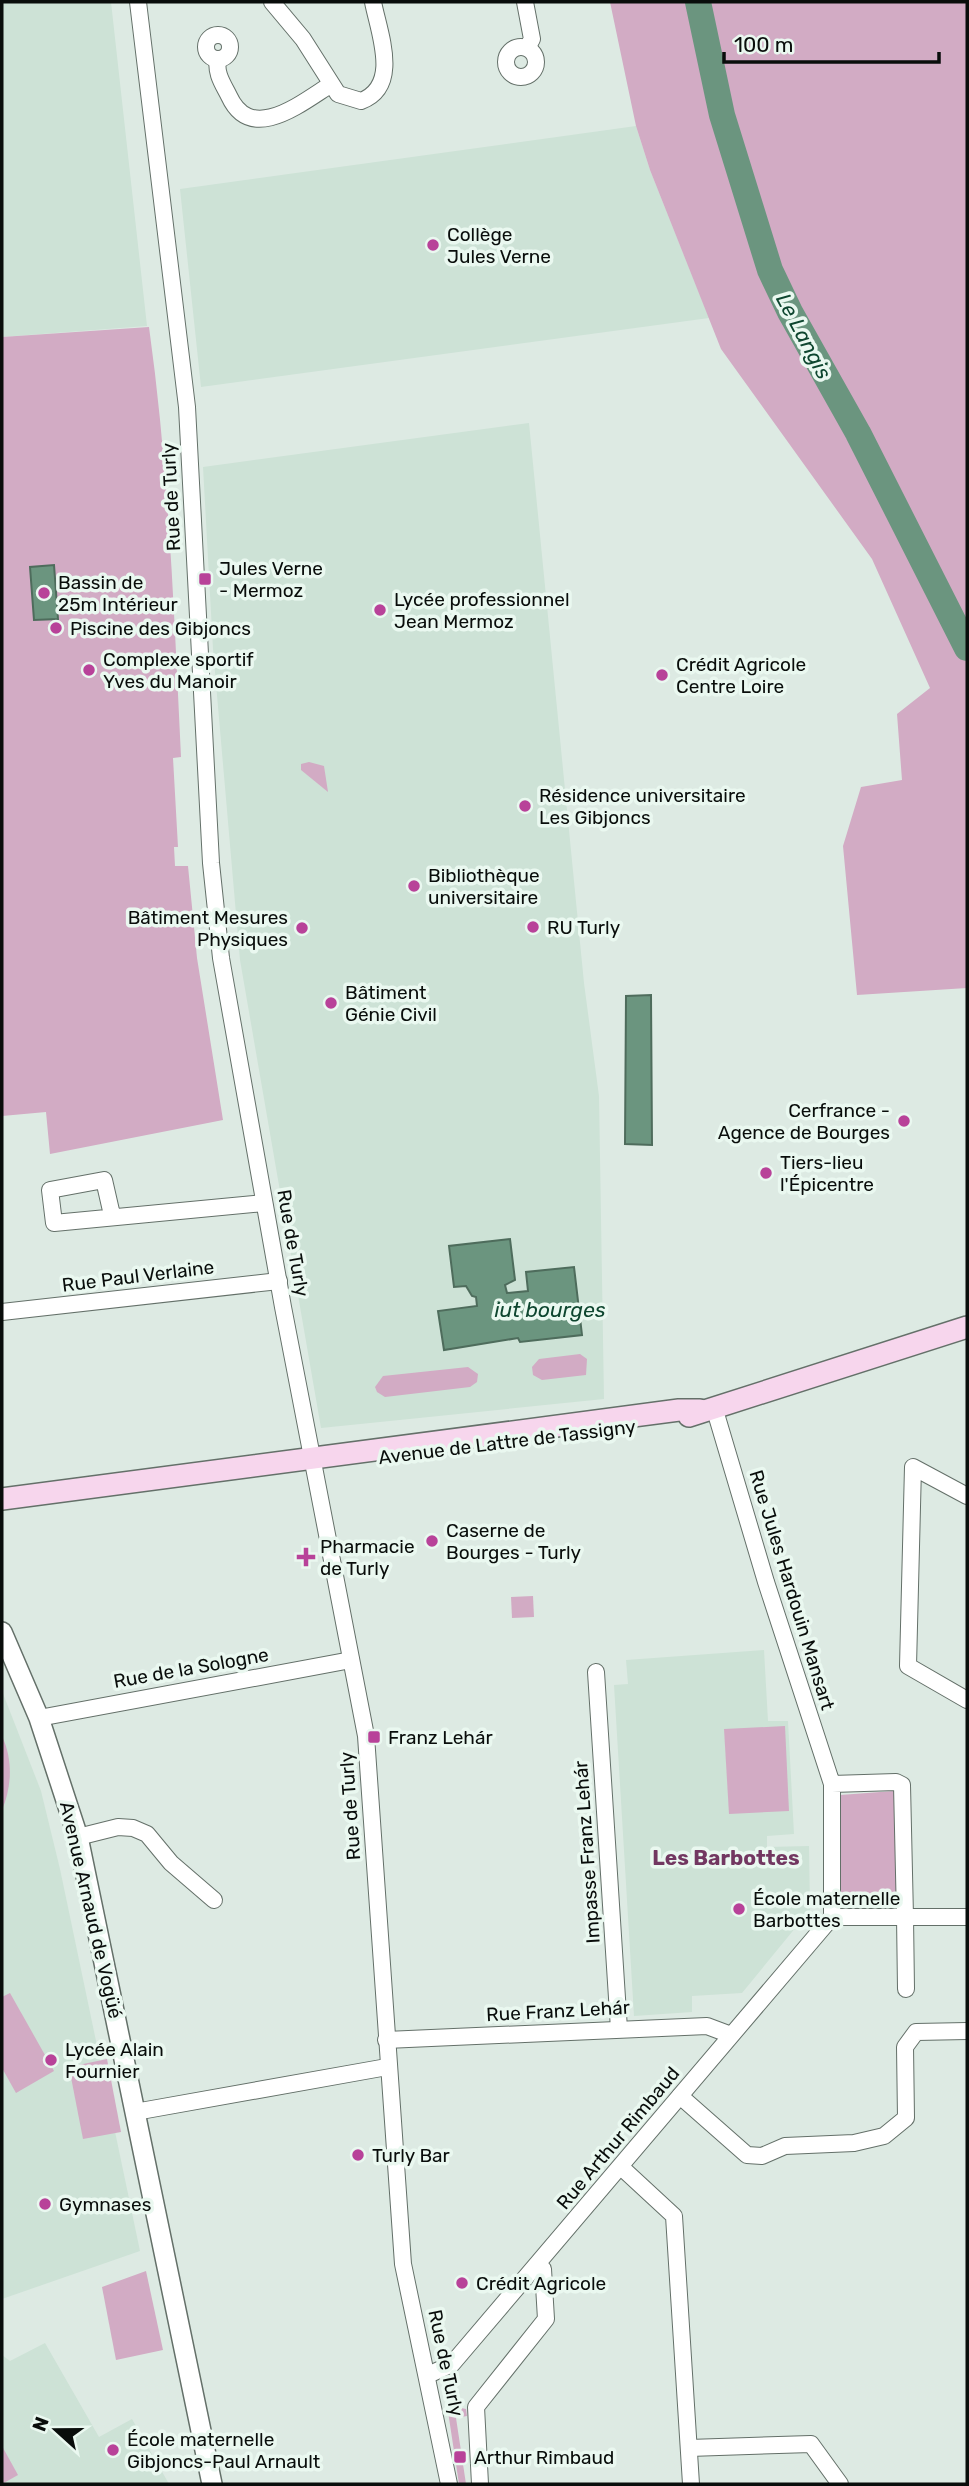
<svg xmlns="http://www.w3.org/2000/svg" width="969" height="2486" viewBox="0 0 969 2486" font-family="Rubik,sans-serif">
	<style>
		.built { fill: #cde2d6 }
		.green { fill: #d2abc4 }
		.water { fill: #6b957f; stroke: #4e6c5c; stroke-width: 2 }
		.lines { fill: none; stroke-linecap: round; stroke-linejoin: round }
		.river { stroke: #6b957f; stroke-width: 26 }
		.minor-casing { stroke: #647069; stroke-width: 18 }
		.tertiary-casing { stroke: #647069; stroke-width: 22 }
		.secondary-casing { stroke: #647069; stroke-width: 24 }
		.minor { stroke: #fff; stroke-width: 16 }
		.tertiary { stroke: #fff; stroke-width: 19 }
		.secondary { stroke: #f7d6ed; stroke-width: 21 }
		.poi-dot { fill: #b84299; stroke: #eaf8f0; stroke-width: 2.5 }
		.labels { text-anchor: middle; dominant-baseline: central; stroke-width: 7; stroke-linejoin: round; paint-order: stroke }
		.poi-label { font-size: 19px; fill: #090d0b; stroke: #eaf8f0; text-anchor: start }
		.street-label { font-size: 19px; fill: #090d0b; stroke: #eaf8f0 }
		.water-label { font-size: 21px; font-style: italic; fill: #0e462f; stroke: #eaf8f0 }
		.neighbourhood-label { font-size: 21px; font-weight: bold; fill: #723761; stroke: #eaf8f0 }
	</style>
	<rect width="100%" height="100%" fill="#ddeae3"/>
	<g class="built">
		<path d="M2 2H111L147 326 2 337Z"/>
		<path d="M636 126 650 170 709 318 201 387 180 189Z"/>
		<path d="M529 423 584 983 599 1096 604 1399 321 1428 240 960 213 649 203 467Z"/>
		<path d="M764 1650 768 1721H788L794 1834 767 1836V1847L809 1846 810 1910 742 1993 692 1996V2012L634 2016 614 1685 628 1684 626 1660Z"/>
		<path d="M2 1691 41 1791 60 1869 140 2251 2 2299Z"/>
		<path d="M45 2343 99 2437 132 2419 169 2484H2V2355L10 2361Z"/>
	</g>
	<g class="green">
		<path d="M610 2H967V988L857 995 843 846 861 787 902 780 897 714 930 688 872 559 721 349 650 170 636 126Z"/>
		<path d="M149 327C169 470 174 613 181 757L173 758 178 847H174L175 866H188L197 958 223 1120 50 1154 46 1112 2 1116V337Z"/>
		<path d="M309 762 324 766 328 792 301 770V764Z"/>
		<path d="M580 1354 587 1359 586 1375 542 1380 533 1375 532 1367 539 1359Z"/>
		<path d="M468 1367 478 1374 477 1382 470 1387 385 1397 377 1392 375 1387 383 1376Z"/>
		<path d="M533 1596 534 1617 512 1618 511 1597Z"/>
		<path d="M785 1726 789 1811 729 1814 724 1729Z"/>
		<path d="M2 1736C13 1760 12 1786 2 1810Z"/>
		<path d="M894 1791 897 1793 898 1906 841 1907 838 1904 840 1795Z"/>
		<path d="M10 1993 54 2071 16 2093 2 2068V1997Z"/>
		<path d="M107 2059 121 2132 83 2139 69 2067Z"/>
		<path d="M146 2271 163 2350 116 2360 102 2287Z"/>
		<path d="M447 2405 466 2409 467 2416 456 2418 466 2484H459Z"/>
		<path d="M2 2446 18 2475 2 2484Z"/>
	</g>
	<g class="water">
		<path d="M54 565 58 619 34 620 30 567Z"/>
		<path d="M651 995 652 1145 625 1144 626 996Z"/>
		<path d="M510 1239 515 1280 505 1285 507 1293 528 1291 526 1272 574 1267 582 1335 520 1342 518 1338 444 1350 438 1311 477 1306 476 1297 472 1296 466 1286 454 1287 449 1246Z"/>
	</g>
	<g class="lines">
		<path class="river" d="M698 2 722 115 770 270 790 312 858 433 967 648"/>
		<defs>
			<g id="minor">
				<path d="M138 2 187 407 211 863 221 958 283 1307 366 1736 403 2264 449 2484"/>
				<path d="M272 2 303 39 338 94 361 101C401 86 379 33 373 2"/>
				<path d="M525 2 532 39 527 48"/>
				<circle cx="218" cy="47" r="12"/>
				<circle cx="521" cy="62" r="15"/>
				<path d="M218 59C215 73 223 84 229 96 251 144 300 104 330 85"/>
				<path d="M112 1215 104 1180 50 1190 54 1223 264 1203"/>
				<path d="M2 1312 279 1281"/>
				<path d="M714 1407 766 1582 832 1784V1917H905L902 1785 896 1782 832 1784"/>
				<path d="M967 1496 913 1467 908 1666 967 1700"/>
				<path d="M596 1672 619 2029"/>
				<path d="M39 1718 351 1660"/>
				<path d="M78 1837 118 1827 133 1828 147 1834 171 1863 214 1900"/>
				<path d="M906 1989 905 1917H967"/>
				<path d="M386 2040 707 2026 731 2035"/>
				<path d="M680 2096 747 2155 762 2156 785 2146 854 2143 884 2136 906 2118 905 2047 916 2032 967 2031"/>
				<path d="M135 2112 387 2067"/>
				<path d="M621 2167 674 2216 691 2484"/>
				<path d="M428 2375 452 2364 832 1917"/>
				<path d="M689 2448 811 2444 840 2484"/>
				<path d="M480 2484 476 2407 546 2319 543 2269 538 2265"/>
			</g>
			<path id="tertiary" d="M2 1632 39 1718 78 1837 212 2484"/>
			<g id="secondary">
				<path d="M689 1416 967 1327"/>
				<path d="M2 1499 679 1410H700"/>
			</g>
		</defs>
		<use href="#minor" class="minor-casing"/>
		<use href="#tertiary" class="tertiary-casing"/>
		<use href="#secondary" class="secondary-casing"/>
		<use href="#minor" class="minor"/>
		<use href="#tertiary" class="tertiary"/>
		<use href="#secondary" class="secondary"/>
	</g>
	<g class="poi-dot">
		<circle cx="433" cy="245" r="7"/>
		<rect x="198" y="572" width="14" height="14" rx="3.5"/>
		<circle cx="44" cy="593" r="7"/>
		<circle cx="380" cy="610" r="7"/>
		<circle cx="56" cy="628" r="7"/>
		<circle cx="89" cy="670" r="7"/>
		<circle cx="662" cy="675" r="7"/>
		<circle cx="525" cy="806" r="7"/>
		<circle cx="414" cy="886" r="7"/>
		<circle cx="533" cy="927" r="7"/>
		<circle cx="302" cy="928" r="7"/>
		<circle cx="331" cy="1003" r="7"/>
		<circle cx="904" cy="1121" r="7"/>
		<circle cx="766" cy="1173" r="7"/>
		<circle cx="432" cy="1541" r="7"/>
		<path d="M302.5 1546.5h7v7h7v7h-7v7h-7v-7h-7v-7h7z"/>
		<rect x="367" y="1730" width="14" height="14" rx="3.5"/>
		<circle cx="739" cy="1909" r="7"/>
		<circle cx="51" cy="2060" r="7"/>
		<circle cx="358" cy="2155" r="7"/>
		<circle cx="45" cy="2204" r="7"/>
		<circle cx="462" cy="2283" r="7"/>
		<circle cx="113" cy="2450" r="7"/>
		<rect x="453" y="2450" width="14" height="14" rx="3.5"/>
	</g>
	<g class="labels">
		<g class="poi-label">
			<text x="447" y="234">Collège<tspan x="447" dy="22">Jules Verne</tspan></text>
			<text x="219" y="568">Jules Verne<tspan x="219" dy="22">- Mermoz</tspan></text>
			<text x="58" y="582">Bassin de<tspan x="58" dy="22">25m Intérieur</tspan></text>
			<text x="394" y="599">Lycée professionnel<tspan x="394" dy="22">Jean Mermoz</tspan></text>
			<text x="70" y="628">Piscine des Gibjoncs</text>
			<text x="103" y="659">Complexe sportif<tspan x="103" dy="22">Yves du Manoir</tspan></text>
			<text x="676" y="664">Crédit Agricole<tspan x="676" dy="22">Centre Loire</tspan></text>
			<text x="539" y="795">Résidence universitaire<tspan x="539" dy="22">Les Gibjoncs</tspan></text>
			<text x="428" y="875">Bibliothèque<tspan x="428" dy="22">universitaire</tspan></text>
			<text x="288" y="917" text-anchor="end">Bâtiment Mesures<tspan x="288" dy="22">Physiques</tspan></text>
			<text x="547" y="927">RU Turly</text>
			<text x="345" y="992">Bâtiment<tspan x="345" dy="22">Génie Civil</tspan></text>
			<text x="890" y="1110" text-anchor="end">Cerfrance -<tspan x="890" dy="22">Agence de Bourges</tspan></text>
			<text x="780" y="1162">Tiers-lieu<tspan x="780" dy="22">l'Épicentre</tspan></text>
			<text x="446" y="1530">Caserne de<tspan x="446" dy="22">Bourges - Turly</tspan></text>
			<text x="320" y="1546">Pharmacie<tspan x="320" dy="22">de Turly</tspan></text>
			<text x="388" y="1737">Franz Lehár</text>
			<text x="753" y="1898">École maternelle<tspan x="753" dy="22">Barbottes</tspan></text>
			<text x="65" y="2049">Lycée Alain<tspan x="65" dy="22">Fournier</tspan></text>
			<text x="372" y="2155">Turly Bar</text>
			<text x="59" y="2204">Gymnases</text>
			<text x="476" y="2283">Crédit Agricole</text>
			<text x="127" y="2439">École maternelle<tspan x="127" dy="22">Gibjoncs-Paul Arnault</tspan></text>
			<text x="474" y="2457">Arthur Rimbaud</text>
		</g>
		<g class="street-label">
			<text transform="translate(171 497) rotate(-93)">Rue de Turly</text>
			<text transform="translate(293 1243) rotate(80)">Rue de Turly</text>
			<text transform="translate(138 1276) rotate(-7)">Rue Paul Verlaine</text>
			<text transform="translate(507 1442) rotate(-7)">Avenue de Lattre de Tassigny</text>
			<text transform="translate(792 1590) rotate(73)">Rue Jules Hardouin Mansart</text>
			<text transform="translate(191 1668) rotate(-10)">Rue de la Sologne</text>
			<text transform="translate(350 1806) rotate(-94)">Rue de Turly</text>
			<text transform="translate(587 1852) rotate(-94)">Impasse Franz Lehár</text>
			<text transform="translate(91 1910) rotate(77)">Avenue Arnaud de Vogüé</text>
			<text transform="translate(558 2011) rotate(-3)">Rue Franz Lehár</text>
			<text transform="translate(618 2138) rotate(-50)">Rue Arthur Rimbaud</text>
			<text transform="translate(446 2363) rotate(78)">Rue de Turly</text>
		</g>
		<g class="water-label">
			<text transform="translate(804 336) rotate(62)">Le Langis</text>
			<text x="550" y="1309">iut bourges</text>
		</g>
		<g class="neighbourhood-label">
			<text x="726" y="1857">Les Barbottes</text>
		</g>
	</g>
	<rect width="969" height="2486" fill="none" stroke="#090d0b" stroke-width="7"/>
	<g transform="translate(56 2430) rotate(291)" stroke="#eaf8f0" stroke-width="5" paint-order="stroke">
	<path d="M0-5L12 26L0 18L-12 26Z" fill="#090d0b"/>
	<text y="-10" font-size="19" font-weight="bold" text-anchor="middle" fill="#090d0b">N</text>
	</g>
	<path d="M724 52v10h215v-10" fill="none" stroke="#090d0b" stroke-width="3.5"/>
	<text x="734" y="52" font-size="21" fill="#090d0b" stroke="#eaf8f0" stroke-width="5" paint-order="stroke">100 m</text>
</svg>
